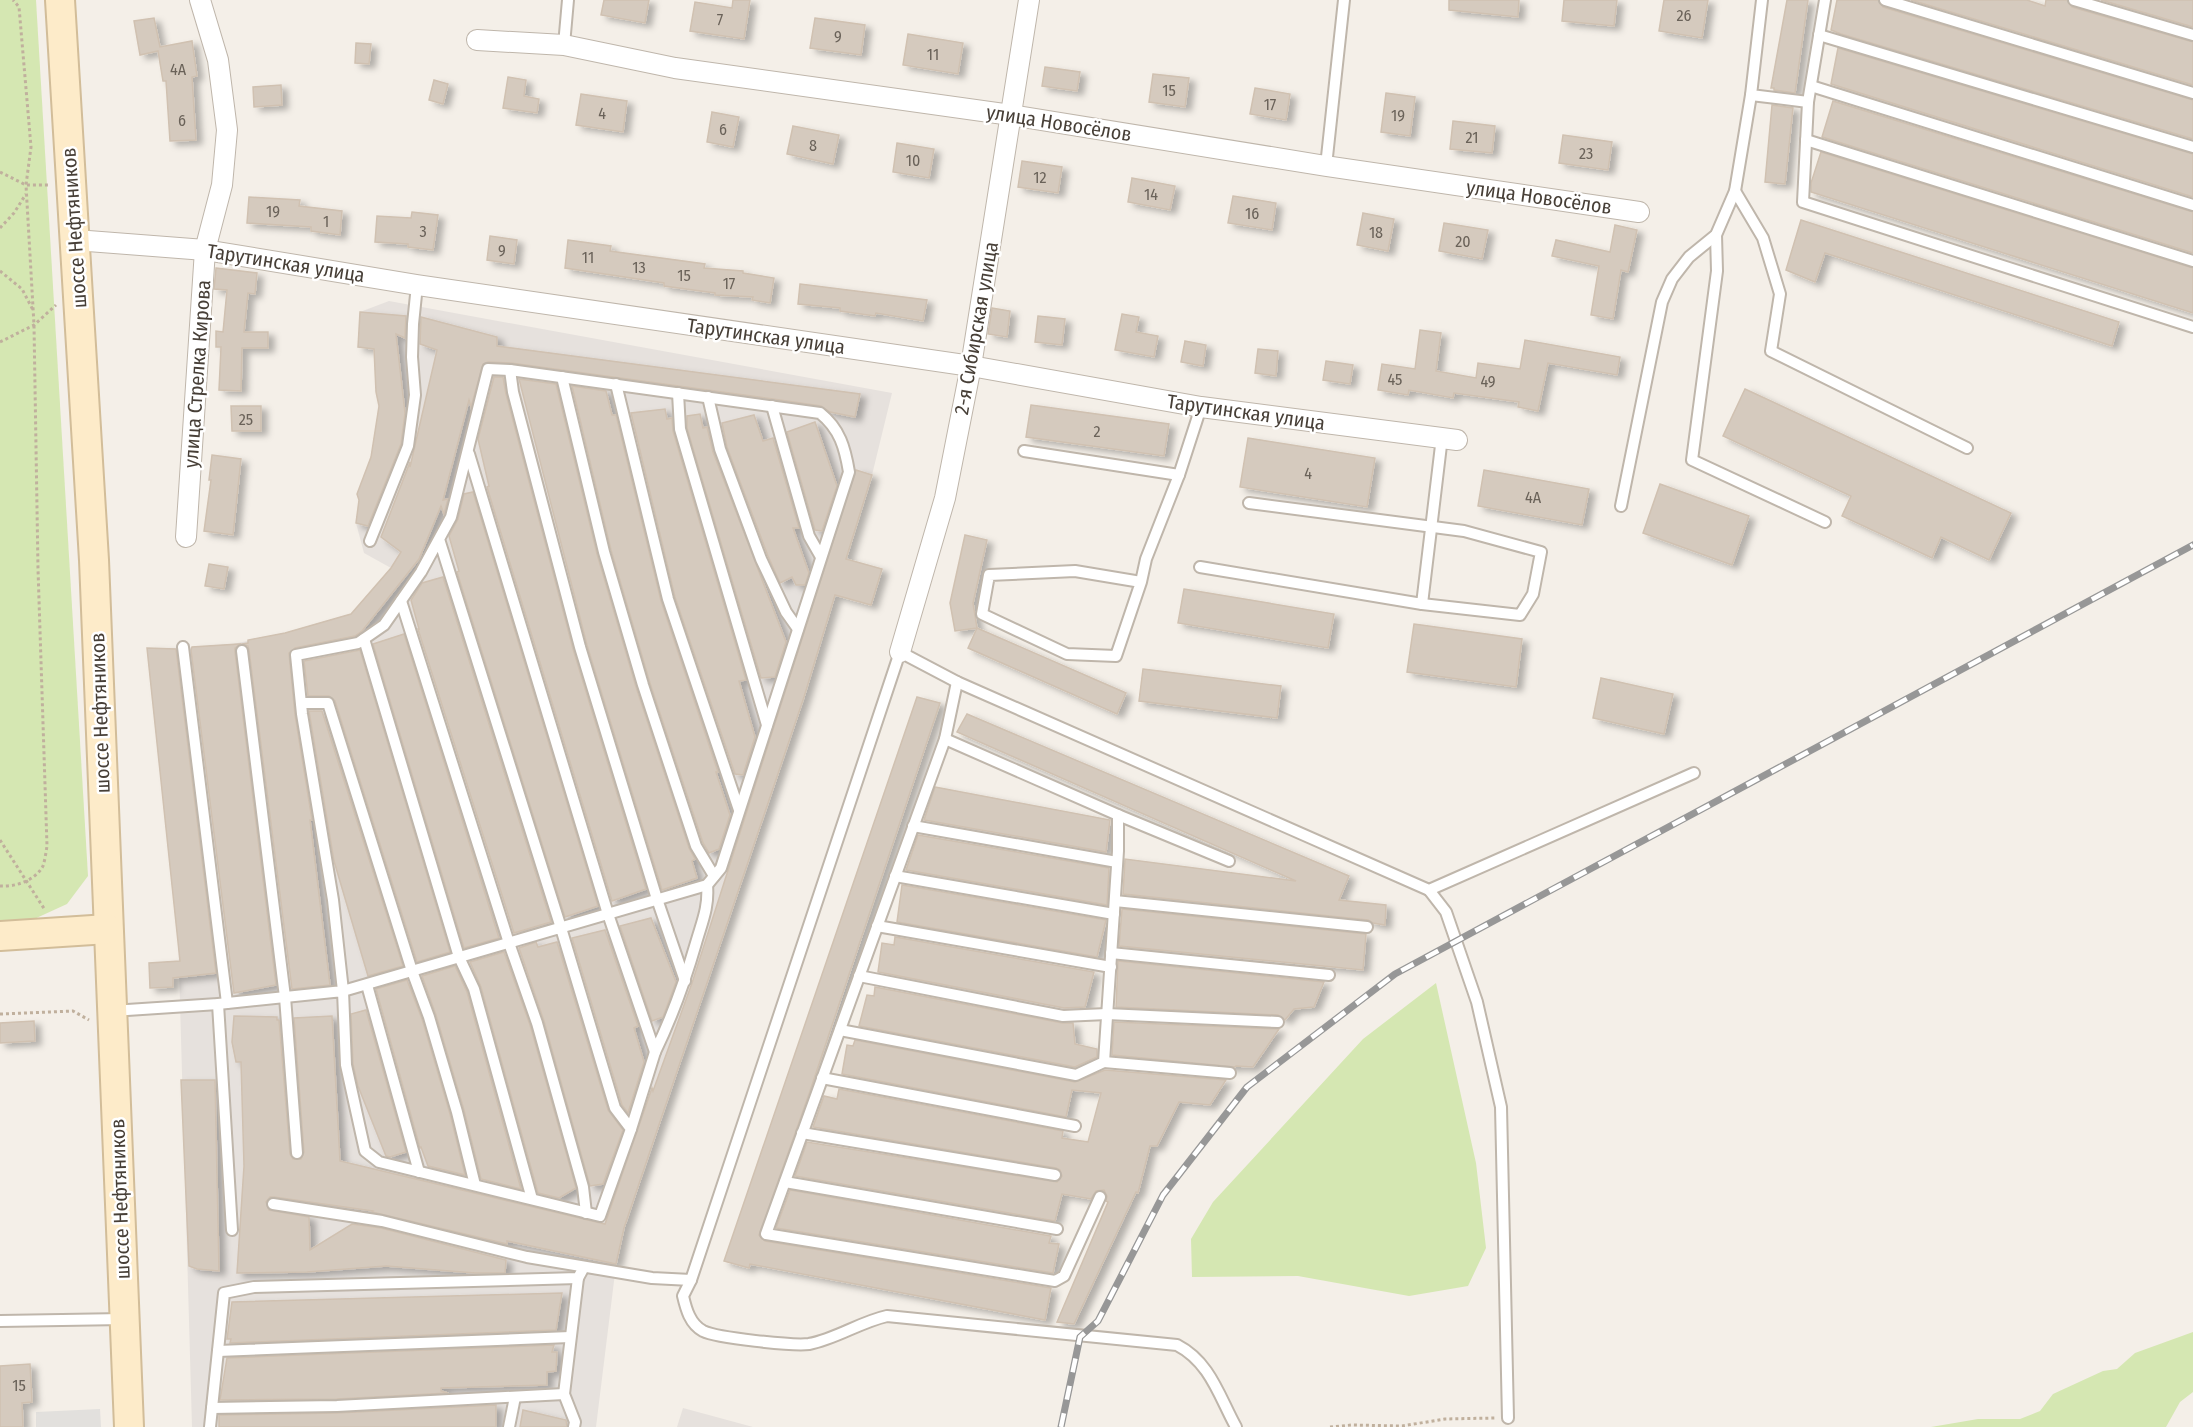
<svg xmlns="http://www.w3.org/2000/svg" width="2193" height="1427" viewBox="0 0 2193 1427" font-family="'Fira Sans Condensed',sans-serif">
	<style>
		.industrial { fill: #e6e1dd }
		.green { fill: #d5e7b2 }
		.parking { fill: #e2e0dd }
		.building { fill: #d5cabe; stroke: #d0c1b1; stroke-width: 1.5; filter: url(#shadow) }
		.lines { fill: none; stroke-linecap: round; stroke-linejoin: round }
		.lane-casing { stroke: #bfb6ab; stroke-width: 14 }
		.street-casing { stroke: #bfb6ab; stroke-width: 22 }
		.secondary-casing { stroke: #d2bd99; stroke-width: 32 }
		.path { stroke: #c0b09d; stroke-width: 3; stroke-dasharray: 3 3; stroke-linecap: butt }
		.lane { stroke: #fff; stroke-width: 10 }
		.street { stroke: #fff; stroke-width: 20 }
		.secondary { stroke: #fdebc9; stroke-width: 28 }
		.rail-casing { stroke: #979797; stroke-width: 7 }
		.rail { stroke: #fff; stroke-width: 4.5; stroke-dasharray: 14; stroke-linecap: butt }
		.labels { text-anchor: middle; dominant-baseline: central; stroke-width: 5; stroke-linejoin: round; paint-order: stroke }
		.number-label { font-size: 16px; fill: #6a6259 }
		.street-label { font-size: 20px; fill: #473f37; stroke: #fff }
	</style>
	<defs>
		<filter id="shadow"><feDropShadow dx="6" dy="4" stdDeviation="3" flood-color="#0004"/></filter>
	</defs>
	<rect width="100%" height="100%" fill="#f4efe8"/>
	<g class="industrial">
		<path d="M389 301 892 393 872 475 804 697 624 1228 616 1265 596 1427H192L170 649 233 644 285 633 351 614 391 568 364 553 356 523 359 500 357 494 371 457 379 406 376 392 374 349 358 347 360 312Z"/>
		<path d="M683 1408 753 1427H677Z"/>
	</g>
	<g class="green">
		<path d="M0 0H36L88 876 67 904 32 920 0 922Z"/>
		<path d="M1436 983 1476 1163 1486 1248 1468 1286 1409 1296 1298 1276 1192 1277 1191 1239 1213 1202 1363 1039Z"/>
		<path d="M2193 1332V1392L2180 1402 2166 1427H1931L1978 1419H2020L2040 1411 2053 1394 2103 1371 2117 1369 2135 1353Z"/>
	</g>
	<path class="parking" d="M100 1409 101 1427H36V1412Z"/>
	<g class="building">
		<path d="M604 0H649L645 23 601 15Z"/>
		<path d="M733 0H750L744 39 690 31 695 2 732 8Z"/>
		<path d="M1449 0H1519L1518 17 1449 10Z"/>
		<path d="M1564 0H1617L1614 26 1562 21Z"/>
		<path d="M1664 0H1708L1702 38 1659 31Z"/>
		<path d="M1787 0H1808L1795 93 1774 90V88H1771Z"/>
		<path d="M1837 0H1878L1883 7 2193 100V139L1841 34 1831 30Z"/>
		<path d="M1911 0H2027L2045 6 2046 0H2067L2072 7 2193 42V85Z"/>
		<path d="M2101 0H2193V27Z"/>
		<path d="M154 18 160 47 192 41 197 76 192 77 196 140 170 141 166 81H163L158 51 140 55 134 21Z"/>
		<path d="M815 18 865 25 861 55 810 48Z"/>
		<path d="M908 34 963 43 958 74 903 65Z"/>
		<path d="M356 43 371 44 369 64 355 63Z"/>
		<path d="M1838 48 2193 154V197L1831 84Z"/>
		<path d="M1045 67 1080 72 1077 91 1042 86Z"/>
		<path d="M1153 74 1189 78 1185 107 1149 102Z"/>
		<path d="M508 77 526 80 524 96 539 99 537 113 503 108Z"/>
		<path d="M434 80 448 84 443 104 429 100Z"/>
		<path d="M281 85 282 105 254 107 253 87Z"/>
		<path d="M1255 88 1290 94 1286 120 1250 114Z"/>
		<path d="M1386 93 1415 97 1410 136 1381 132Z"/>
		<path d="M581 94 627 101 623 132 576 125Z"/>
		<path d="M1833 101 2193 212V253L1822 137Z"/>
		<path d="M1772 105 1793 108 1785 184 1765 182Z"/>
		<path d="M712 112 739 117 733 147 707 142Z"/>
		<path d="M1453 121 1495 126 1492 153 1450 149Z"/>
		<path d="M793 126 839 135 833 164 787 154Z"/>
		<path d="M1563 135 1612 142 1608 170 1559 163Z"/>
		<path d="M897 143 934 149 929 178 893 172Z"/>
		<path d="M1821 152 2193 268V313L1811 192V183Z"/>
		<path d="M1022 161 1062 167 1058 193 1018 187Z"/>
		<path d="M1132 178 1175 186 1170 210 1128 202Z"/>
		<path d="M1233 196 1276 203 1272 230 1228 223Z"/>
		<path d="M249 197 300 200 299 206 342 211 340 235 311 231V227L247 223Z"/>
		<path d="M412 212 438 215 433 250 408 247V244L375 242 377 216 411 218Z"/>
		<path d="M1363 213 1394 219 1388 251 1357 245Z"/>
		<path d="M1801 220 2119 322 2112 346 1825 253 1815 282 1786 270Z"/>
		<path d="M1444 223 1488 230 1482 259 1439 251Z"/>
		<path d="M1615 225 1637 230 1628 272 1621 270 1613 319 1591 315 1599 266 1552 256 1556 240 1610 252Z"/>
		<path d="M490 236 517 240 514 264 487 260Z"/>
		<path d="M568 240 611 246 610 251 705 264 704 268 743 271V273L774 278 770 303 752 300 753 297 715 295V293L664 286V283L565 268Z"/>
		<path d="M216 268 257 273 255 294 248 293 244 332H268V348H242L241 391 219 390 221 347H216V331L223 332 227 290 214 289Z"/>
		<path d="M800 284 927 300 923 321 876 313 875 316 840 311V308L798 304Z"/>
		<path d="M992 308 1010 311 1007 337 988 334Z"/>
		<path d="M360 312 406 316 405 338 396 334 405 413 401 444 368 526 356 523 359 500 357 494 371 457 379 406 376 392 374 349 358 347Z"/>
		<path d="M1122 314 1139 317 1136 332 1158 336 1154 357 1115 350Z"/>
		<path d="M1038 316 1065 319 1062 345 1035 342Z"/>
		<path d="M421 317 497 337V346L860 394 855 417 830 412 821 406 773 399 511 363 488 362 483 364 471 407 469 400 443 500 448 499 444 514 441 506 419 559 362 631 355 636 295 648 289 653 295 715 312 820H310L330 985 292 989 249 650 248 646 242 644 248 643V640L285 633 351 614 391 568 401 552 381 537 410 462V467L437 350 420 344Z"/>
		<path d="M1420 330 1441 333 1436 371 1476 378 1478 363 1520 369 1525 340 1620 357 1617 375 1548 363 1538 411 1518 407 1519 402 1454 393 1453 398 1409 390 1408 395 1378 390 1382 364 1415 369Z"/>
		<path d="M1185 341 1206 345 1203 366 1181 362Z"/>
		<path d="M1258 349 1278 351 1276 376 1255 373Z"/>
		<path d="M1326 361 1353 365 1350 384 1323 380Z"/>
		<path d="M494 377H503L506 394 573 649 646 889 612 901 487 487 489 486 478 439Z"/>
		<path d="M519 379 556 384 597 554 636 687 689 848 695 859 692 861 697 878 662 890 587 645Z"/>
		<path d="M572 386 606 391 612 415H616L661 601 718 772H716L730 815 719 849 709 853 703 843 650 683 611 550Z"/>
		<path d="M1745 389 2011 513 1989 560 1941 537 1932 558 1842 516 1851 496 1723 436Z"/>
		<path d="M1031 405 1169 424 1164 456 1026 437Z"/>
		<path d="M231 406H261V431H232Z"/>
		<path d="M665 409 667 419 672 418 673 431 746 680 739 681 755 737 743 775 735 774 675 597 631 413Z"/>
		<path d="M700 414 703 428 707 427 713 452 786 642 775 677 761 678 687 428V416Z"/>
		<path d="M754 415 763 441 773 438 799 528H793L809 573 805 585H796L792 577 780 583 768 556 727 447 722 423Z"/>
		<path d="M815 422 837 486 822 531 815 530 787 432Z"/>
		<path d="M1248 438 1375 458 1367 507 1240 487Z"/>
		<path d="M212 455 241 459 233 535 204 531 211 480H209Z"/>
		<path d="M856 470 872 475 846 559 882 569 871 605 835 595 804 697 624 1228 616 1264 507 1241V1244L372 1212 373 1211 274 1197H270L266 1202 269 1210 309 1217 310 1250 352 1224 381 1228 506 1260 505 1273H475L386 1266 307 1272 237 1273 244 1166 241 1062H236L232 1042 234 1016 277 1017V1020H279L290 1154 293 1159H301L304 1152 294 1018 332 1016 340 1161 605 1224 652 1088 653 1091 692 983Z"/>
		<path d="M1484 470 1589 489 1582 525 1478 506Z"/>
		<path d="M1660 484 1749 516 1732 565 1643 533Z"/>
		<path d="M473 492 598 906 565 917 457 572 459 571 449 536 458 519 464 494Z"/>
		<path d="M965 535 987 540 973 603 977 628 955 631 950 603Z"/>
		<path d="M209 564 228 567 224 589 205 586Z"/>
		<path d="M443 577 551 922 514 933 418 629H419L411 600 422 583Z"/>
		<path d="M1184 589 1334 614 1328 648 1178 623Z"/>
		<path d="M1414 624 1522 639 1516 687 1407 672Z"/>
		<path d="M977 628 1126 693 1117 714 968 648Z"/>
		<path d="M404 634 499 938 464 948 373 644Z"/>
		<path d="M240 644 235 648V652L276 985 234 993 191 650 192 647Z"/>
		<path d="M147 648 176 649 216 973 173 978V987L150 988 149 963 180 961Z"/>
		<path d="M360 650 450 952 417 962 335 701 329 696H308L304 661Z"/>
		<path d="M1143 669 1281 686 1277 718 1139 701Z"/>
		<path d="M1601 678 1673 694 1664 734 1593 718Z"/>
		<path d="M917 697 940 703 809 1094 759 1235 765 1241 1051 1288 1045 1320 750 1264 749 1268 724 1261Z"/>
		<path d="M309 711H322L403 966 368 976 334 861Z"/>
		<path d="M967 714 1349 876 1339 900 1386 905 1385 925 1373 923 1368 920 1123 894 1125 859 1296 881 957 732Z"/>
		<path d="M935 787 1110 820 1106 852 924 820Z"/>
		<path d="M918 835 1109 868 1107 905 906 870Z"/>
		<path d="M902 885 1106 920 1097 957 897 922Z"/>
		<path d="M1122 909 1366 934 1363 970 1119 946Z"/>
		<path d="M651 918 676 982 663 1017 652 1021 620 926Z"/>
		<path d="M605 930 638 1026 634 1028 644 1062 628 1113 622 1105 572 938Z"/>
		<path d="M895 937 1094 972 1085 1007 1064 1008 878 972 882 943 894 945Z"/>
		<path d="M536 942 538 947 557 942 608 1110 623 1130 603 1184 590 1186 544 1021 519 948Z"/>
		<path d="M504 952 530 1025 576 1188 559 1198 538 1193 481 987 470 962Z"/>
		<path d="M1118 961 1324 982 1314 1007 1294 1009 1285 1020 1278 1015 1116 1007Z"/>
		<path d="M455 966 467 992 521 1189 481 1179 464 1110 436 1015 422 976Z"/>
		<path d="M407 980 422 1019 450 1114 465 1175 428 1166 421 1147 420 1148 376 989Z"/>
		<path d="M875 987 1062 1023H1073L1075 1044 1097 1049V1057L1075 1067 859 1026 867 995 874 996Z"/>
		<path d="M366 1010 406 1152 390 1157 386 1156 358 1086 353 1064 351 1014Z"/>
		<path d="M34 1021 35 1041 0 1043V1023Z"/>
		<path d="M1114 1022 1278 1029H1279L1253 1067 1236 1066 1235 1067 1112 1055Z"/>
		<path d="M855 1040 1075 1082 1105 1070 1226 1080 1210 1105 1179 1102 1157 1146H1150L1138 1193 1136 1192 1074 1324 1057 1322 1108 1202 1106 1201 1107 1196 1104 1190 1096 1191 1091 1199 1062 1194 1055 1221 795 1176 807 1142 1057 1182 1062 1176 1060 1170 1056 1168 813 1127 824 1096 837 1099 839 1089 1063 1131 1062 1138 1088 1142 1101 1093 1072 1090 1066 1117 842 1074 847 1045 853 1046Z"/>
		<path d="M181 1080H215L219 1271 197 1269 189 1266Z"/>
		<path d="M790 1190 1051 1236 1049 1243 1059 1244 1053 1273 776 1228Z"/>
		<path d="M562 1293 556 1330 230 1343 231 1339H227L232 1302Z"/>
		<path d="M554 1345 552 1352H557L556 1371 547 1372V1385L441 1388V1391L448 1393 337 1399 220 1400 227 1358Z"/>
		<path d="M30 1364 32 1402 22 1403 23 1427H0V1366Z"/>
		<path d="M496 1405V1427H219V1415L337 1413Z"/>
		<path d="M523 1410 566 1420 567 1427H520Z"/>
	</g>
	<g class="lines">
		<defs>
			<g id="lane">
				<path d="M1762 0 1751 95 1808 102"/>
				<path d="M1825 0 1808 102 1803 202 2193 327"/>
				<path d="M1885 0 2193 93"/>
				<path d="M2074 0 2193 35"/>
				<path d="M1819 35 2193 147"/>
				<path d="M564 45 568 0"/>
				<path d="M1811 86 2193 205"/>
				<path d="M1806 140 2193 261"/>
				<path d="M1326 166 1344 0"/>
				<path d="M1735 191 1763 238 1780 294 1771 351 1967 448"/>
				<path d="M1716 235 1717 271 1692 460 1825 522"/>
				<path d="M510 370 513 392 580 647 657 899 685 981"/>
				<path d="M562 377 604 552 643 685 696 846 714 876"/>
				<path d="M616 384 668 599 739 810"/>
				<path d="M678 393 680 429 767 725"/>
				<path d="M708 397 720 449 761 559 786 612 798 629"/>
				<path d="M772 406 809 536 821 557"/>
				<path d="M1024 451 1179 475"/>
				<path d="M469 454 608 914 655 1052C672 1017 685 981 696 943 702 922 709 907 707 885"/>
				<path d="M1249 503 1464 531 1541 552 1533 594 1520 615 1422 604"/>
				<path d="M1621 506 1662 302 1672 279 1689 257 1716 235 1735 191 1751 95"/>
				<path d="M370 541 408 446 415 395 412 357 413 324 417 285"/>
				<path d="M1200 567 1422 604 1442 437"/>
				<path d="M1141 582 1075 571 989 575 982 614 1067 654 1116 656 1141 582 1146 559 1179 475 1201 407"/>
				<path d="M401 601 509 943 537 1023 583 1187 586 1213"/>
				<path d="M364 639 459 957 474 989 532 1199"/>
				<path d="M183 647 227 1003"/>
				<path d="M242 651 285 997 297 1153"/>
				<path d="M957 682 945 739 766 1234 1055 1281 1064 1276 1100 1197"/>
				<path d="M301 703H328L412 971 429 1017 457 1112 475 1185"/>
				<path d="M1118 815 1229 861"/>
				<path d="M913 826 1117 862"/>
				<path d="M895 876 1114 914"/>
				<path d="M1429 890 1446 912 1477 1002 1501 1107 1508 1418"/>
				<path d="M1115 901 1367 927"/>
				<path d="M877 926 1111 967"/>
				<path d="M1111 953 1329 975"/>
				<path d="M859 976 1063 1016 1107 1014 1278 1022"/>
				<path d="M367 985 419 1172"/>
				<path d="M218 1004 232 1230"/>
				<path d="M112 1011 218 1004 343 991 707 885 721 868 849 472C845 448 840 429 820 413L510 370 488 369 451 517 421 572 384 625 358 643 296 655 302 714 333 900 343 991 346 1065 365 1151 379 1162 600 1216 631 1129 615 1108 561 928 439 539"/>
				<path d="M840 1030 1076 1075 1104 1062 1118 851V815L945 739"/>
				<path d="M1104 1062 1230 1073"/>
				<path d="M822 1078 1075 1126"/>
				<path d="M631 1129 655 1052"/>
				<path d="M802 1133 1055 1175"/>
				<path d="M785 1182 1057 1229"/>
				<path d="M273 1204 382 1221 527 1257 652 1278 691 1280"/>
				<path d="M0 1321 124 1319"/>
				<path d="M218 1351 570 1337"/>
				<path d="M212 1408 337 1406 564 1394"/>
				<path d="M210 1427 224 1293 254 1287 578 1278 584 1267"/>
				<path d="M509 1427 515 1397"/>
				<path d="M574 1427 575 1422 564 1394 578 1278"/>
				<path d="M1236 1427C1219 1396 1210 1362 1177 1345L887 1316C860 1322 836 1339 809 1344 793 1346 717 1338 703 1331 690 1324 686 1309 683 1296L691 1280 900 652 957 682 1429 890 1694 773"/>
			</g>
			<g id="street">
				<path d="M477 40 564 45 675 68 1011 115 1326 166 1639 212"/>
				<path d="M75 240 205 250 417 285 971 366 1201 407 1457 440"/>
				<path d="M186 537 205 250 222 185 227 130 218 60 200 0"/>
				<path d="M900 652 945 498 971 366 1029 0"/>
			</g>
			<g id="secondary">
				<path d="M60 0 94 560 129 1427"/>
				<path d="M0 936 108 929"/>
			</g>
		</defs>
		<use href="#lane" class="lane-casing"/>
		<use href="#street" class="street-casing"/>
		<use href="#secondary" class="secondary-casing"/>
		<g class="path">
			<path d="M0 172 26 185H49"/>
			<path d="M0 228 14 213 26 194"/>
			<path d="M0 271 22 289 33 310"/>
			<path d="M0 342 34 325 56 305"/>
			<path d="M0 840 45 910"/>
			<path d="M0 886C15 887 35 881 43 866 45 860 46 852 47 846L38 569 34 325 26 185 31 147 19 7 13 0"/>
			<path d="M0 1014 73 1011 89 1020"/>
			<path d="M1330 1427 1352 1425 1402 1426 1445 1419 1495 1418"/>
		</g>
		<use href="#lane" class="lane"/>
		<use href="#street" class="street"/>
		<use href="#secondary" class="secondary"/>
		<defs>
			<path id="rail" d="M1061 1427 1080 1337 1098 1321 1163 1195 1247 1087 1395 974 2193 545"/>
		</defs>
		<use href="#rail" class="rail-casing"/>
		<use href="#rail" class="rail"/>
	</g>
	<g class="labels">
		<g class="number-label">
			<text x="1684" y="15">26</text>
			<text x="720" y="19">7</text>
			<text x="838" y="36">9</text>
			<text x="933" y="54">11</text>
			<text x="178" y="69">4А</text>
			<text x="1169" y="90">15</text>
			<text x="1270" y="104">17</text>
			<text x="602" y="113">4</text>
			<text x="1398" y="115">19</text>
			<text x="182" y="120">6</text>
			<text x="723" y="129">6</text>
			<text x="1472" y="137">21</text>
			<text x="813" y="145">8</text>
			<text x="1586" y="153">23</text>
			<text x="913" y="160">10</text>
			<text x="1040" y="177">12</text>
			<text x="1151" y="194">14</text>
			<text x="273" y="211">19</text>
			<text x="1252" y="213">16</text>
			<text x="326" y="221">1</text>
			<text x="423" y="231">3</text>
			<text x="1376" y="232">18</text>
			<text x="1463" y="241">20</text>
			<text x="502" y="250">9</text>
			<text x="588" y="257">11</text>
			<text x="639" y="267">13</text>
			<text x="684" y="275">15</text>
			<text x="729" y="283">17</text>
			<text x="1395" y="379">45</text>
			<text x="1488" y="381">49</text>
			<text x="246" y="419">25</text>
			<text x="1097" y="431">2</text>
			<text x="1308" y="473">4</text>
			<text x="1533" y="497">4А</text>
			<text x="19" y="1385">15</text>
		</g>
		<g class="street-label">
			<text transform="translate(1059 123) rotate(9)">улица Новосёлов</text>
			<text transform="translate(1539 197) rotate(8)">улица Новосёлов</text>
			<text transform="translate(74 228) rotate(-94)">шоссе Нефтяников</text>
			<text transform="translate(286 263) rotate(9)">Тарутинская улица</text>
			<text transform="translate(976 328) rotate(-80)">2-я Сибирская улица</text>
			<text transform="translate(766 336) rotate(8)">Тарутинская улица</text>
			<text transform="translate(197 374) rotate(-86)">улица Стрелка Кирова</text>
			<text transform="translate(1246 412) rotate(8)">Тарутинская улица</text>
			<text transform="translate(100 713) rotate(-92)">шоссе Нефтяников</text>
			<text transform="translate(120 1199) rotate(-92)">шоссе Нефтяников</text>
		</g>
	</g>
</svg>
